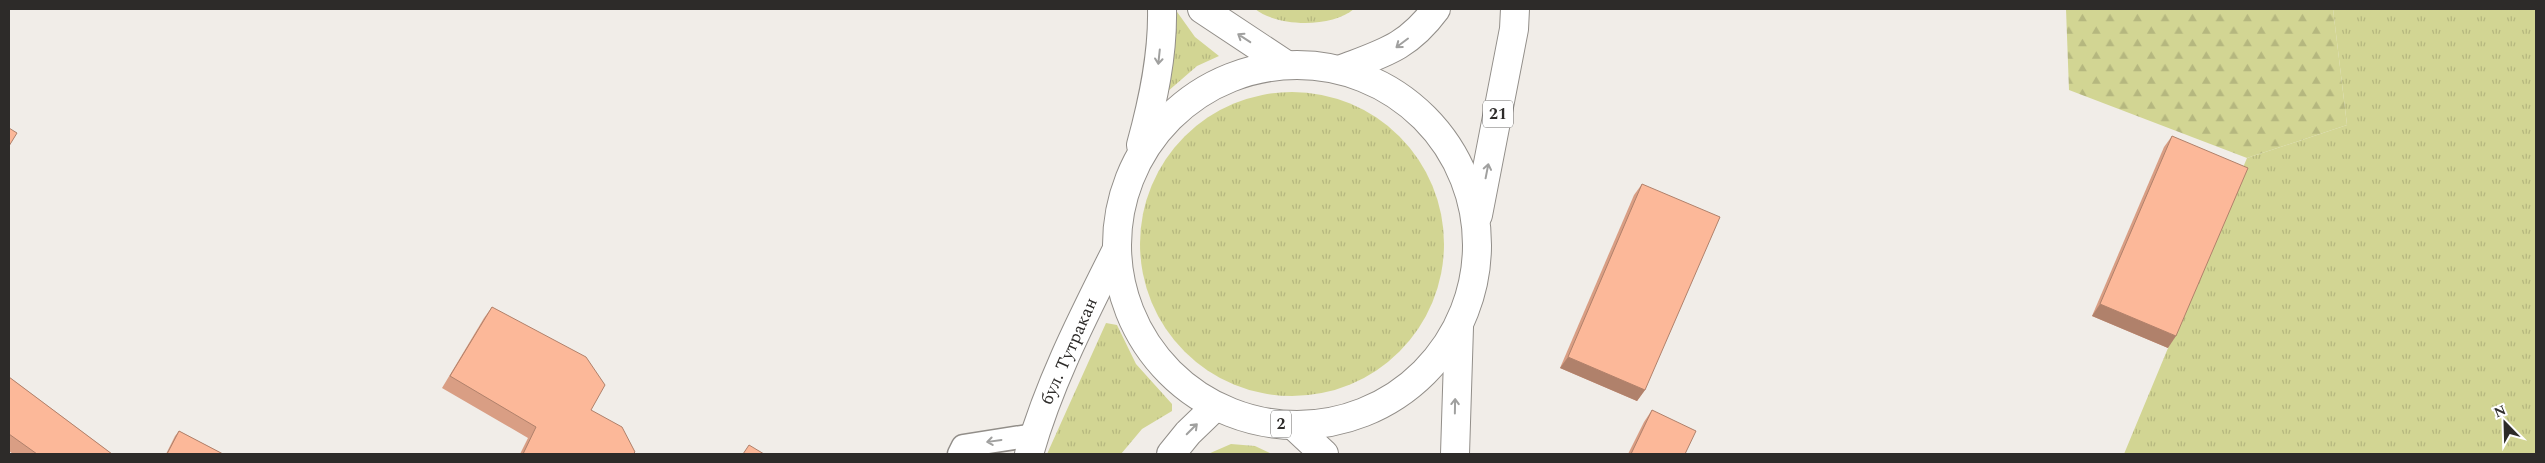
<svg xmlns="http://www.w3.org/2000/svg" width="2545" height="463" viewBox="0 0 2545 463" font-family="Spectral,serif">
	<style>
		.grass { fill: url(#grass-tufts) }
		.forest { fill: url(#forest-firs) }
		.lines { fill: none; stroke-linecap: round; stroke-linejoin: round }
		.service-casing { stroke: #928e89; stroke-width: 25 }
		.primary-casing { stroke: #928e89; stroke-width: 30 }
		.trunk-casing { stroke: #928e89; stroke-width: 30 }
		.service { stroke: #fff; stroke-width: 22 }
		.primary { stroke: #fff; stroke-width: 28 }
		.trunk { stroke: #fff; stroke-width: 28 }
		.wall { fill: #d99e84 }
		.shaded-wall { fill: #b0816b }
		.building { fill: #fcb899; stroke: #b0816b }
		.oneway { stroke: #a0a09f }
		.labels { text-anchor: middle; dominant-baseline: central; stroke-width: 5; stroke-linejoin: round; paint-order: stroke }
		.shield { fill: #fff; stroke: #6c6b69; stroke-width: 1 }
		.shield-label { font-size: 16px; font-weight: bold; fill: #2d2b29 }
		.street-label { font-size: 18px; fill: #2d2b29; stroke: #fff }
	</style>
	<defs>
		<pattern id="grass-tufts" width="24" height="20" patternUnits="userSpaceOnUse" patternTransform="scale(1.25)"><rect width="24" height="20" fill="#d2d593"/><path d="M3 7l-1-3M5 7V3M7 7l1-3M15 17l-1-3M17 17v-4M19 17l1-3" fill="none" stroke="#b5b77f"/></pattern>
		<pattern id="forest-firs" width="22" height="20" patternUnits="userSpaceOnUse" patternTransform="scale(1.25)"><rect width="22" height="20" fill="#d2d593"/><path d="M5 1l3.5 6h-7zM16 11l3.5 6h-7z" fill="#b5b77f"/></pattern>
	</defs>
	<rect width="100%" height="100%" fill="#f1ede8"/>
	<g class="grass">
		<path d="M1175 9 1195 37 1219 56 1197 66 1167 92 1174 54Z"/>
		<path d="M1255 9H1354C1332 28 1277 27 1255 9Z"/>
		<path d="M2333 9H2536V454H2124L2247 158 2347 125Z"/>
		<circle cx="1292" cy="244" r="152"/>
		<path d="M1106 323 1117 325 1136 364 1172 404V411L1142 429 1121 454H1047Z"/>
		<path d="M1231 444 1255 446 1272 454H1208Z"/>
	</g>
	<path class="forest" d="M2066 9H2333L2347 125 2247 158 2069 90Z"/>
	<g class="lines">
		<defs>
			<path id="service" d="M959 454 963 446 1034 435"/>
			<g id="primary">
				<path d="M1029 454C1049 383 1083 317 1116 251"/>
				<path d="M1171 454 1188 433 1215 407"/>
			</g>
			<g id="trunk">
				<path d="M1202 9 1285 64"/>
				<circle cx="1297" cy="245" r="180"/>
				<path d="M1342 69C1384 53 1408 47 1436 9"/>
				<path d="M1141 145C1153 101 1163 55 1162 9"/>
				<path d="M1478 215 1514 29 1515 9"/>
				<path d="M1294 426 1324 454"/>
				<path d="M1455 454 1459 327"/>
			</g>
		</defs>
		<use href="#service" class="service-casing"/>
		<use href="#primary" class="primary-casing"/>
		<use href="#trunk" class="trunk-casing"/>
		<use href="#service" class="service"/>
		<use href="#primary" class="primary"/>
		<use href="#trunk" class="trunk"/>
	</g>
	<g class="wall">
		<path d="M2172 136 2168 348 2092 316 2164 147Z"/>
		<path d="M1642 184 1645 390 1637 401 1560 368 1634 195Z"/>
		<path d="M492 307 591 410 633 454H520L528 438 442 388 484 318Z"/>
		<path d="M9 377 112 454H13L9 451Z"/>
		<path d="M1652 410 1685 454H1628L1644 422Z"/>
		<path d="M179 431 223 454H166L175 436Z"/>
	</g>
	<g class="shaded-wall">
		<path d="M2100 304 2176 336 2168 348 2092 316Z"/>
		<path d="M1568 357 1645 390 1637 401 1560 368Z"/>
	</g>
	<g class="building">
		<path d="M9 128 17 133 9 146Z"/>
		<path d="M2172 136 2248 168 2176 336 2100 304Z"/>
		<path d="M1642 184 1720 217 1645 390 1568 357Z"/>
		<path d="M492 307 586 357 605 385 591 410 622 427 635 452 633 454H523L536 427 450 376Z"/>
		<path d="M9 377 112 454H37L9 434Z"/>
		<path d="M1652 410 1696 431 1685 454H1631Z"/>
		<path d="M179 431 223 454H167Z"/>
		<path d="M749 445 764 454H743Z"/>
	</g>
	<defs><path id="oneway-shaft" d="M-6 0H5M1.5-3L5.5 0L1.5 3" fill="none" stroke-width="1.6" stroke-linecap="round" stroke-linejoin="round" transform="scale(1.25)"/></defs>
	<g class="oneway">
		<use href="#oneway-shaft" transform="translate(1244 38) rotate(-147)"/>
		<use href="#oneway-shaft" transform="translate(1402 43) rotate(143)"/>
		<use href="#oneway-shaft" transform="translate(1159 57) rotate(96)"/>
		<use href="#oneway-shaft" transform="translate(1487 171) rotate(-79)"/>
		<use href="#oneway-shaft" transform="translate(1455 406) rotate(-89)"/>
		<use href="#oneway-shaft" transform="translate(1192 429) rotate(-45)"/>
		<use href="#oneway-shaft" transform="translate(994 441) rotate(172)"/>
	</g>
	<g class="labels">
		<g class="shield">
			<rect x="1483" y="100.5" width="30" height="27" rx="4"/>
			<rect x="1271" y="410.5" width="20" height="27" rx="4"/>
		</g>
		<g class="shield-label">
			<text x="1498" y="114">21</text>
			<text x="1281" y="424">2</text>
		</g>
		<g class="street-label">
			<text transform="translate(1069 351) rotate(-66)">бул. Тутракан</text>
		</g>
	</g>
	<rect width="2545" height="463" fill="none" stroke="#2d2b29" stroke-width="20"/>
	<g transform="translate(2505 423) rotate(337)" stroke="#ffffff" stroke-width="4" paint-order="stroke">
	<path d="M0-4L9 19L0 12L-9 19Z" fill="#2d2b29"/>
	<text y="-8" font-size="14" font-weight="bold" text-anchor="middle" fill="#2d2b29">N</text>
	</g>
</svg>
